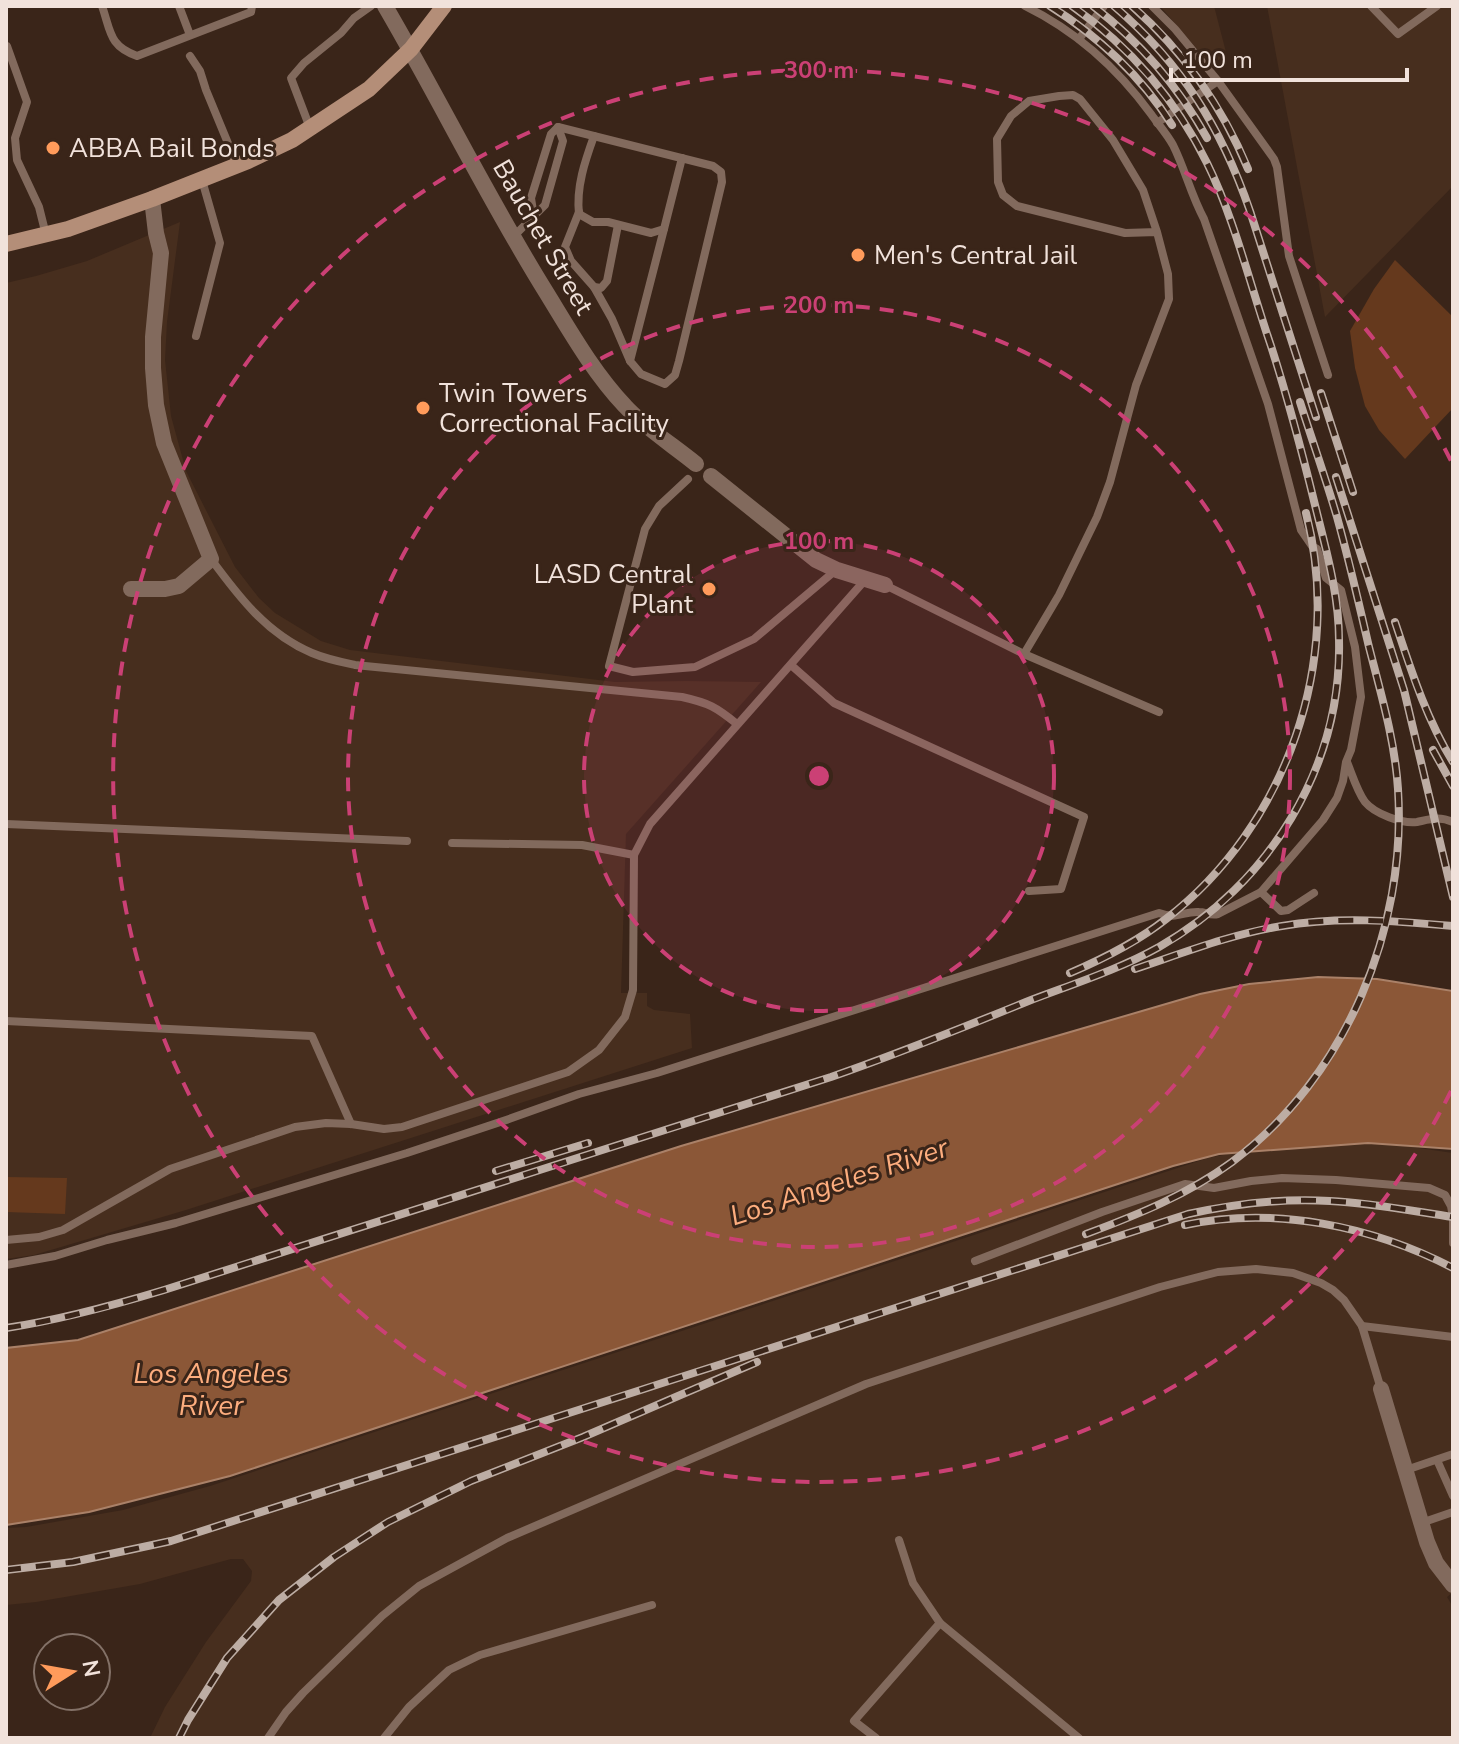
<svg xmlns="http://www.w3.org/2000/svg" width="1459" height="1744" viewBox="0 0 1459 1744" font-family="'Nunito Sans',sans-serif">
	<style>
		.built { fill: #472e1e }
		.green { fill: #65391d }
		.water { fill: #8b5737; stroke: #aa8168; stroke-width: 2 }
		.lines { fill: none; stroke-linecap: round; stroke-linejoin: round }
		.service { stroke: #826a5d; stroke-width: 8 }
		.minor { stroke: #826a5d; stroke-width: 16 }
		.secondary { stroke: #b48e78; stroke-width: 16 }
		.rail-casing { stroke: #bdada4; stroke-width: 8 }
		.rail { stroke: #3a2519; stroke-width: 5; stroke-dasharray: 15; stroke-linecap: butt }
		.ring { fill: none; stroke: #cb4075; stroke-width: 4; stroke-dasharray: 14 10 }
		.poi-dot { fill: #ff9b5b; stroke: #3a2519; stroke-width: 3 }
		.labels { text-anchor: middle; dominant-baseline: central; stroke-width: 6; stroke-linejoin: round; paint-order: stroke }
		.poi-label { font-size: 26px; fill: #f1e2db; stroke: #3a2519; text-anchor: start }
		.street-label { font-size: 26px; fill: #f1e2db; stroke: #3a2519 }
		.water-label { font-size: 28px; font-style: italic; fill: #fdad7e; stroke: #3a2519 }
		.centre { fill: #cb4075; stroke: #3a2519; stroke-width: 4 }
		.ring-label { font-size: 24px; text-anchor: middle; font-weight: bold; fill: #cb4075; stroke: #3a2519; stroke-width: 6; stroke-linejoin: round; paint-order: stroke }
	</style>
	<rect width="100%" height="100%" fill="#3a2519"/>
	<g class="built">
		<path d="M1160 6H1214L1227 56 1210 64Z"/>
		<path d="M1267 6H1453V186L1325 317Z"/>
		<path d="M180 222 167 322 165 360 171 416 186 471 235 567 259 598 275 613 321 641 350 650 615 682 686 681 761 682 626 834 621 993H647V1006L654 1010 690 1014 692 1048 186 1210 34 1255 6 1259V283L36 276 87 261Z"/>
		<path d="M1365 1143 1398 1145 1453 1153V1592L1447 1597 1453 1607V1738H150L165 1707 206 1642 251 1581 252 1571 243 1559H231L140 1584 36 1602 6 1605V1528L26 1527 123 1510 210 1486 1208 1158 1273 1145Z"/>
	</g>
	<g class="green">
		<path d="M1395 260 1453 317V408L1405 459 1379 430 1365 406 1355 368 1350 331 1374 289Z"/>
		<path d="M6 1177 67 1178 65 1214 6 1212Z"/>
	</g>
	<path class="water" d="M1318 977 1377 979 1453 991V1149L1368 1143 1219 1154 1173 1166 1026 1214 230 1476 89 1512 6 1525V1348L78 1340 681 1146 1200 994 1249 984Z"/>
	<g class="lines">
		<g class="service">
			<path d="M102 6C111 32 109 46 137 56L251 12 252 6"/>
			<path d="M179 6 190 35"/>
			<path d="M1152 6 1175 29 1218 81 1274 159 1277 167 1289 256 1328 375"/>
			<path d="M1371 6 1398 34 1437 6"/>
			<path d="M1079 39 1104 6"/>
			<path d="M7 46 27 102 15 138 17 160 39 207 46 235"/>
			<path d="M190 56 200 71 206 90 237 165"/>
			<path d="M1157 123 1218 81"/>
			<path d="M558 127 713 166 721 172 722 182 679 361 675 375 665 384 641 374 630 361 664 229"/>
			<path d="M310 128 291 78 304 63 341 33 354 18 371 6"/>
			<path d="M594 136C585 161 576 187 579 214L593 222H608L651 233 664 229 682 158"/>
			<path d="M579 212 565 247 571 261 594 287 601 288 607 281 618 225"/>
			<path d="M513 237 545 205 563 141 558 127 551 134 531 198 534 217"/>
			<path d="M594 287 612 319 630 361"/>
			<path d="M196 336 220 243 202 180"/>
			<path d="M688 479 659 506 645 529 609 666 633 672 695 667 754 639 836 570"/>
			<path d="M211 559C239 597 267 634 312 653 326 659 341 662 355 665L682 697C709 703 716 707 737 724"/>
			<path d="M885 585 1024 654 1159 712"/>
			<path d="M1024 654 1059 595 1097 517 1110 482 1136 385 1169 299 1168 274 1157 232 1143 190 1113 140 1080 99 1073 95 1059 96 1029 101 1011 116 997 139 998 182 1003 195 1017 206 1125 233 1157 232"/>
			<path d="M791 665 834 703 1084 817 1061 889 1029 891"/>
			<path d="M1347 762C1352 774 1357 791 1365 802 1375 814 1402 824 1417 822 1431 819 1439 816 1453 822"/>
			<path d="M6 824 407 841"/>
			<path d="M452 843 582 845 634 855"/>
			<path d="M1261 892 1281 911 1288 910 1314 893"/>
			<path d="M6 1021 312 1036 351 1124"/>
			<path d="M6 1240 39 1237 63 1230 170 1169 295 1127 326 1123 351 1124 384 1129 402 1127 568 1072 599 1050 625 1017 633 990 634 855 650 824 865 580"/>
			<path d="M975 1261 1102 1212 1185 1184 1214 1188 1251 1181 1282 1178 1336 1180 1429 1188 1445 1195 1451 1206 1453 1217V1243"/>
			<path d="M6 1265 55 1256 107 1240 176 1223 407 1153 509 1119 579 1094 657 1073 1159 913C1177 920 1183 911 1199 912 1206 912 1210 916 1218 914L1261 892 1323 820 1337 798 1343 781 1346 762 1351 750 1361 697 1355 647 1341 590 1326 578 1317 549 1312 546 1301 530 1268 404 1204 219C1191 195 1185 169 1173 145 1167 134 1158 124 1151 114 1118 69 1076 31 1025 6"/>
			<path d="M1362 1326 1453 1337"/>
			<path d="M1437 1460 1453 1496"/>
			<path d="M1406 1470 1453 1454"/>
			<path d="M1421 1523 1453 1512"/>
			<path d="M899 1540 913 1583 940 1623 1079 1738"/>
			<path d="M268 1738 286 1712 303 1693 382 1616 419 1586 507 1538 866 1384 1160 1287 1218 1272 1256 1269 1293 1273 1321 1283 1333 1290 1344 1300 1362 1326 1381 1389"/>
			<path d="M384 1738 409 1707 449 1670 480 1655 652 1605"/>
			<path d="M876 1738 854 1721 940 1623"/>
		</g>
		<g class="minor">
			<path d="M385 6C440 100 488 199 546 292 570 331 593 372 625 406 643 426 674 446 696 464"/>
			<path d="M711 476 816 560 837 570 885 585"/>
			<path d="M131 589H165L179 586 211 559 164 443 156 405 153 368V337L161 253 156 233 152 199"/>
			<path d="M1381 1389 1427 1542 1436 1563 1453 1585"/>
		</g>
		<path class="secondary" d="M6 244 68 229 152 199 248 161 292 140 369 89 411 49 444 6"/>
		<defs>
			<g id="rail">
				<path d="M1050 6C1098 36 1142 77 1172 125"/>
				<path d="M1093 6C1140 42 1178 86 1207 138"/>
				<path d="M1114 6C1182 64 1221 127 1250 211L1316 417"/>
				<path d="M1132 6C1184 52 1222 106 1248 169"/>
				<path d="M1321 393 1353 492"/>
				<path d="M1336 477 1404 690 1453 897"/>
				<path d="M1395 622C1411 670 1426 718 1453 762"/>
				<path d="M1433 750 1453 786"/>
				<path d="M1135 969C1183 953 1231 934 1282 926 1338 916 1396 921 1453 926"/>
				<path d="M1070 973C1105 958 1137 942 1166 919 1287 826 1344 660 1306 513"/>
				<path d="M496 1171 588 1143"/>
				<path d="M1185 1225C1275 1206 1372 1226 1453 1268"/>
				<path d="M1086 1234C1137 1215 1187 1195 1232 1162 1346 1077 1407 929 1398 789 1395 741 1381 694 1369 647 1359 604 1349 560 1337 517 1326 479 1312 440 1300 402"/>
				<path d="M6 1328C60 1320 111 1306 164 1290L831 1077C897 1054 962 1028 1026 1002 1070 985 1118 970 1159 947 1269 885 1342 767 1339 640 1339 594 1326 550 1315 505 1302 452 1288 399 1271 346 1250 285 1235 220 1207 163 1176 100 1129 46 1072 6"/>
				<path d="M6 1570 73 1562 171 1541 1188 1214C1234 1204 1282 1198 1330 1201 1371 1203 1412 1211 1453 1217"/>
				<path d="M179 1738 188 1720 227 1658 279 1600 334 1557 388 1522 471 1481 583 1437 757 1362"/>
			</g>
		</defs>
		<use href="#rail" class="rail-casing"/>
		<use href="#rail" class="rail"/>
	</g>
	<circle cx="819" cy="776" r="235" fill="#cb4075" fill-opacity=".12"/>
	<g class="ring">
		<circle cx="819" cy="776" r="235"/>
		<circle cx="819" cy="776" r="471"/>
		<path d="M1451 1091A706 706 0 1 1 1451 461"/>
	</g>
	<g class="poi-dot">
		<circle cx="53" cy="148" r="8"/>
		<circle cx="858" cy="255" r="8"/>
		<circle cx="423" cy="408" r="8"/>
		<circle cx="709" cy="589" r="8"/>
	</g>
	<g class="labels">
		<g class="poi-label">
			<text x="69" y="148">ABBA Bail Bonds</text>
			<text x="874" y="255">Men's Central Jail</text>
			<text x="439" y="393">Twin Towers<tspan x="439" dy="30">Correctional Facility</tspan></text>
			<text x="693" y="574" text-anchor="end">LASD Central<tspan x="693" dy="30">Plant</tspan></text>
		</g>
		<g class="street-label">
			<text transform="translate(543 237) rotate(60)">Bauchet Street</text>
		</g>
		<g class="water-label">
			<text transform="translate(839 1182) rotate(-18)">Los Angeles River</text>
			<text x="211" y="1374">Los Angeles<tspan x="211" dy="32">River</tspan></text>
		</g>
	</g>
	<circle cx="819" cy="776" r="12" class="centre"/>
	<g class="ring-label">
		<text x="819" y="78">300 m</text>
		<text x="819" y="313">200 m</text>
		<text x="819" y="549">100 m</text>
	</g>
	<rect width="1459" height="1744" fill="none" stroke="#f1e2db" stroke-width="16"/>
	<g transform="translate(72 1672) rotate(79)"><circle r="38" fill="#3a2519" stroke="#837167" stroke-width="2"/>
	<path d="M0-6L14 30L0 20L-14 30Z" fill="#ff9b5b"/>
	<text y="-12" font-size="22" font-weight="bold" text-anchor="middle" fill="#f1e2db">N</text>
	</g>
	<path d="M1171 68v12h236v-12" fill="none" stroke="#f1e2db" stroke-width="4"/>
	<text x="1183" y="68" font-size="24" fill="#f1e2db" stroke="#3a2519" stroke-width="6" paint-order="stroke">100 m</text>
</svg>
